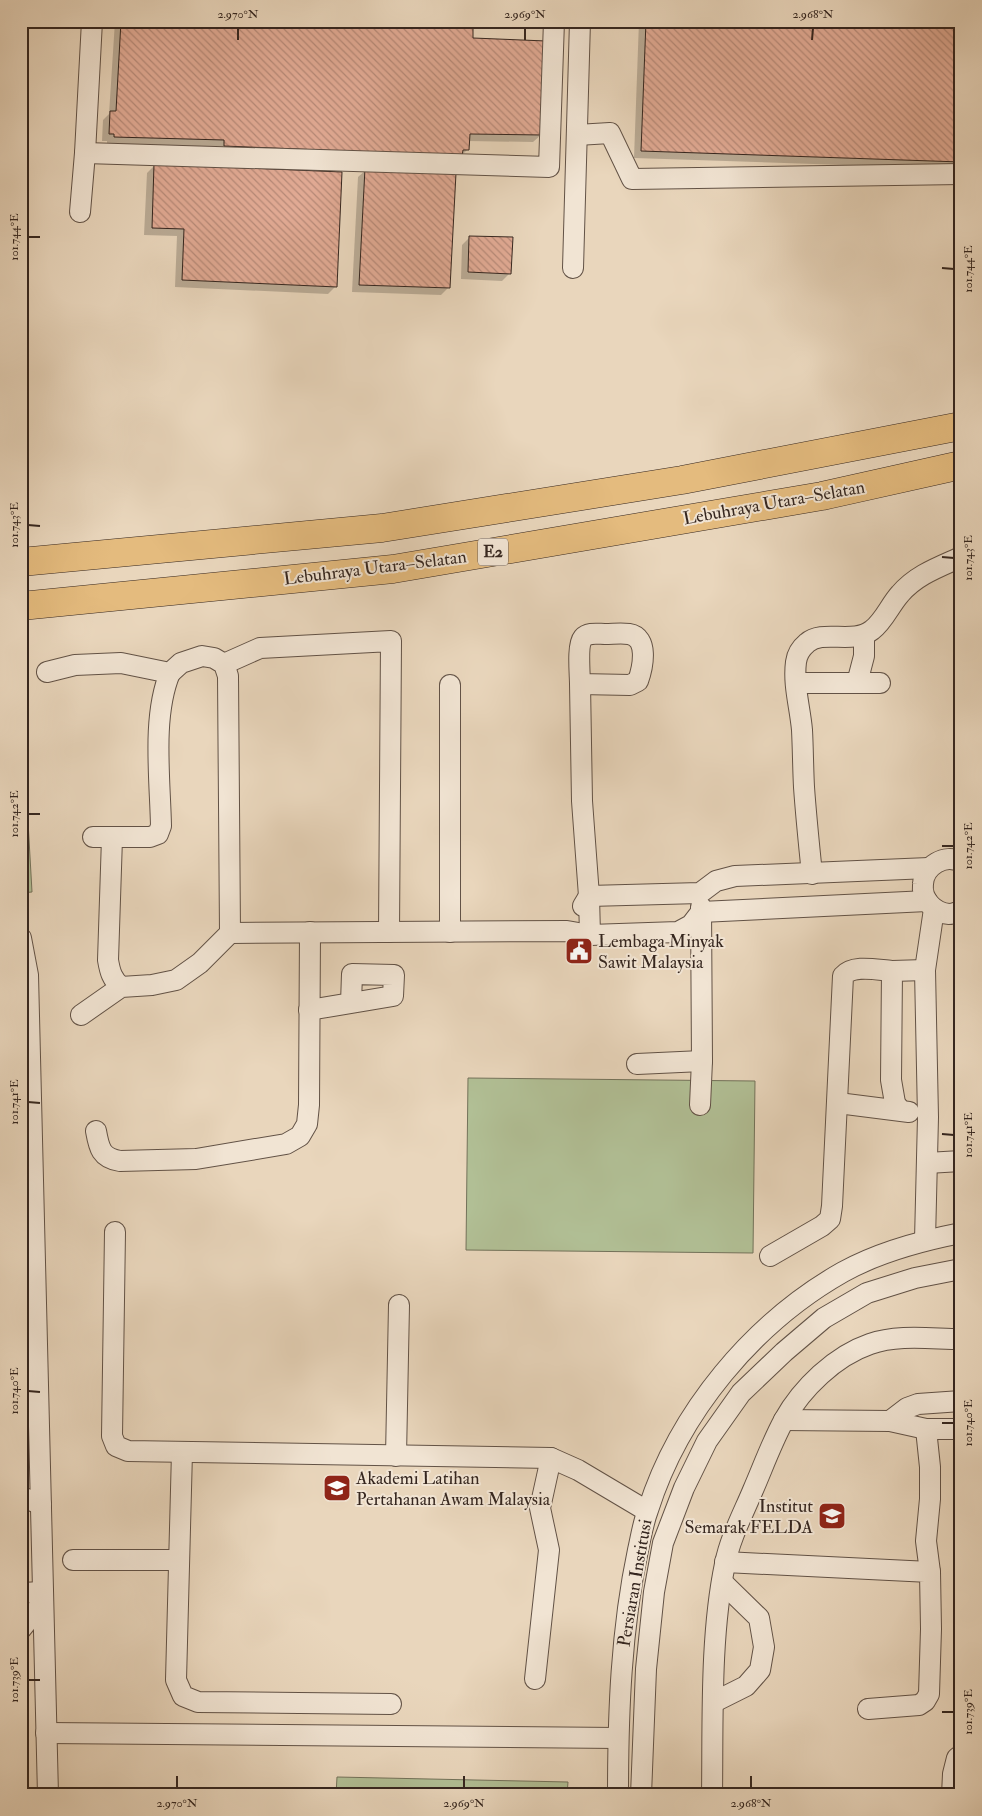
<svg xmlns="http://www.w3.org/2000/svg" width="982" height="1816" viewBox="0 0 982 1816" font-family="'IM FELL Double Pica',serif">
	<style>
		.grass { fill: #b1bf95; stroke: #73725a }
		.shadow { fill: #0003 }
		.building { fill: url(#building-back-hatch); stroke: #35261f }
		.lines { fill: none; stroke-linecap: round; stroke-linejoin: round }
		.minor-casing { stroke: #625246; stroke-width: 22 }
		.highway-casing { stroke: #35261f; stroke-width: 29 }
		.minor { stroke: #f1e4d3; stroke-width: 20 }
		.highway { stroke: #e4bb7e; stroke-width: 28 }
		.ticks { fill: none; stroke: #35261f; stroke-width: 2 }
		.labels { text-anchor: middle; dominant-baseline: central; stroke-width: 4; stroke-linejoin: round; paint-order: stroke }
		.shield { fill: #f1e4d3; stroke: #6d5f55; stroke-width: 1 }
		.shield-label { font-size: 16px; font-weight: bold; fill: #35261f }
		.street-label { font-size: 18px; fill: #35261f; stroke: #f1e4d3 }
		.poi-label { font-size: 18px; fill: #35261f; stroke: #f1e4d3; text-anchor: start }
		.neatline { fill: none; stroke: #35261f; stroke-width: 2 }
		.ticks-label { font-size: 12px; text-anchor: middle; fill: #35261f }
	</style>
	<defs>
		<pattern id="building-back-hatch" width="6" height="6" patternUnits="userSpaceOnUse" patternTransform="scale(1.25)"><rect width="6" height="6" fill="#e1aa94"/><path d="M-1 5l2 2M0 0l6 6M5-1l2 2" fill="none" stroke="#b78a78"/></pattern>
	</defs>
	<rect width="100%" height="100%" fill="#e9d6bc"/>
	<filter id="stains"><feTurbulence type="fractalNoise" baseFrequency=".004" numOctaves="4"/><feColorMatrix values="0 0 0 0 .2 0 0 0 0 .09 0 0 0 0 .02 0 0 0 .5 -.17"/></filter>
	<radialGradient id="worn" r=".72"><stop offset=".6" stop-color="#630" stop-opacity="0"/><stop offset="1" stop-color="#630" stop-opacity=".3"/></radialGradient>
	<g class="grass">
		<path d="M21 698 32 892 21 893Z"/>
		<path d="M468 1078 755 1081 753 1253 466 1250Z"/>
		<path d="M21 1411 26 1413 28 1424 27 1469 21 1465Z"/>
		<rect x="21" y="1712" width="7" height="83"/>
		<path d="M337 1777 568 1782 567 1795H336Z"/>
	</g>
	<g class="shadow">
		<path d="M115 21H471L472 39 541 135 533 142 468 141V149L460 157 107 144V141H102L103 120 109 114Z"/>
		<path d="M639 21H961V169L634 158Z"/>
		<path d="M155 165 336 286 328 294 175 287 177 236 144 235 147 173Z"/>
		<path d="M366 170 449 287 441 295 352 292 358 177Z"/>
		<path d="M470 237 510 273 502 281 461 279 462 245Z"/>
	</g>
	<g class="building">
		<path d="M121 21H473V38L546 41 542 135 470 134 469 150H463L462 156 224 146V140L114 137V134H109L110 111H116Z"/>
		<path d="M646 21H961V162L641 151Z"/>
		<path d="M154 164 342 172 337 287 182 280 184 229 152 228Z"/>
		<path d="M365 168 456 173 450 288 359 285Z"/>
		<path d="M469 236 513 237 511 274 468 272Z"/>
	</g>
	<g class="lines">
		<defs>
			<g id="minor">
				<path d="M577 135 610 133 632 179 961 174"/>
				<path d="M85 153 549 167 554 21"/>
				<path d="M80 212 85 153 92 21"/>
				<path d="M573 268 580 21"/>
				<path d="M224 664 260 648 391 641 389 932"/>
				<path d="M47 672 75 665 121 663 170 673 181 663 202 656 214 658 224 664 228 676 230 933 200 963 176 980 152 985 121 987 81 1015"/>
				<path d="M796 683H880"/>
				<path d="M857 683 864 656V635"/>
				<path d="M580 684C580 675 577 645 583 638 588 632 598 634 605 634 613 634 621 633 629 634 649 637 643 667 638 681L630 685 580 684 582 801 589 896 590 935"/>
				<path d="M93 837H150L158 834 161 826C160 778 152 716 170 673"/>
				<path d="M112 838 108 960C110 972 112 979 121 987"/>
				<path d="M961 862C945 853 924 866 923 884 921 899 934 913 949 914 953 914 957 912 961 911"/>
				<path d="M812 874C809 845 806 816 804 787 803 768 803 749 802 730 800 707 793 685 796 662 797 654 801 648 807 643 823 629 853 645 872 630 884 621 890 605 900 594 916 575 939 567 961 557"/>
				<path d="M583 906 589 896 700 893 716 881 735 876 929 868"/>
				<path d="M450 932V685"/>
				<path d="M230 933 567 931 590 935 678 932 691 925 701 912 927 901"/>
				<path d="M21 938 28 975 48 1795"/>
				<path d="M309 1010 393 996 394 975 352 974 351 1003"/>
				<path d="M637 1064 702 1061"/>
				<path d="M838 1103 909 1112"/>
				<path d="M700 1105 702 1061 701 907"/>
				<path d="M900 1110 895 1103 891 1080 892 971 925 970"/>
				<path d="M96 1131C99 1148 101 1158 120 1161L196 1159 286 1144 300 1136 307 1124 309 1105 310 932"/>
				<path d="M927 1163 961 1161"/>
				<path d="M115 1232 112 1436 116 1446 128 1451 551 1458 578 1470 647 1511"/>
				<path d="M925 1240 928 1117 925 970 934 909"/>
				<path d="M770 1256 822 1226 830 1219 832 1206 843 976C853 964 877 970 892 971"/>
				<path d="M784 1420 890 1421 926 1429H961"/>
				<path d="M890 1421 907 1408 918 1404 961 1401"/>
				<path d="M926 1429 930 1467V1499L926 1541 930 1572"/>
				<path d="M182 1452 176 1680 183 1696 198 1702 391 1704"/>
				<path d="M396 1456 399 1305"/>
				<path d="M21 1497 41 1504"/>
				<path d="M73 1560H179"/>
				<path d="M725 1562 930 1572 931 1629 929 1694 925 1701 919 1705 868 1709"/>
				<path d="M21 1593 43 1592"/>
				<path d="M21 1629 43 1602"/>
				<path d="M535 1679 549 1550 540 1508 551 1458"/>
				<path d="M714 1702 746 1686 760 1670 764 1647 759 1618 722 1582"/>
				<path d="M46 1733 618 1738"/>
				<path d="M618 1795C618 1713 621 1630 638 1550 641 1537 643 1523 648 1510 679 1412 753 1323 843 1272 879 1252 920 1241 961 1233"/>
				<path d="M641 1795 646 1669 654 1592 663 1543 684 1488 707 1441 741 1393 784 1352 824 1318 867 1293 915 1278 961 1269"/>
				<path d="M712 1795C713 1721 710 1636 725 1564 730 1538 743 1514 753 1490 763 1467 772 1442 784 1420 802 1388 835 1356 870 1344 898 1334 932 1339 961 1339"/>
				<path d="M952 1795 953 1774 957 1758 961 1755"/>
			</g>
			<g id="highway">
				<path d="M21 562 382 528 682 480 961 426"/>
				<path d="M21 606 393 569 822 496 961 465"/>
			</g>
		</defs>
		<use href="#minor" class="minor-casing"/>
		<use href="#highway" class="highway-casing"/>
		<use href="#minor" class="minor"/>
		<use href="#highway" class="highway"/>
	</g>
	<path class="ticks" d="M238 40V28M525 40V28M812 40 813 28M28 237H40M942 268 954 269M28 525 40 526M942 557 954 558M28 814H40M942 846H954M28 1102 40 1103M942 1134 954 1135M28 1391 40 1392M942 1423H954M28 1680H40M942 1712H954M177 1788V1776M464 1788V1776M751 1788V1776"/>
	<defs>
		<symbol id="civic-square" viewBox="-11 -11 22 22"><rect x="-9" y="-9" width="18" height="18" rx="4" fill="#8f2418" stroke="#f1e4d3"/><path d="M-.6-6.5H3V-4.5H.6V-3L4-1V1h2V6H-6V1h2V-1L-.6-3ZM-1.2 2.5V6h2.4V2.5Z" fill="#fff"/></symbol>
		<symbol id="university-square" viewBox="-11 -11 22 22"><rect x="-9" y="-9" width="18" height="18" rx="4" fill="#8f2418" stroke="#f1e4d3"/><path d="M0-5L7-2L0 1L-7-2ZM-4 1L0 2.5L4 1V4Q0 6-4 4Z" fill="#fff"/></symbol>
	</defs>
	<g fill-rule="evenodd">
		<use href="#civic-square" x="563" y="935" width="32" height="32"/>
		<use href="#university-square" x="321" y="1472" width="32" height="32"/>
		<use href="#university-square" x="816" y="1500" width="32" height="32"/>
	</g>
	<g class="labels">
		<rect class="shield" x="478" y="538.5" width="30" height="27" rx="4"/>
		<g class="shield-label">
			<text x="493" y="552">E2</text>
		</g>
		<g class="street-label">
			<text transform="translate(774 503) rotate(-10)">Lebuhraya Utara–Selatan</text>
			<text transform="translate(375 568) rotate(-7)">Lebuhraya Utara–Selatan</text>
			<text transform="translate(635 1583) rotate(-80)">Persiaran Institusi</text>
		</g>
		<g class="poi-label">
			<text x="598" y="941">Lembaga Minyak<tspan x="598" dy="21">Sawit Malaysia</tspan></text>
			<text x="356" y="1478">Akademi Latihan<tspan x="356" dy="21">Pertahanan Awam Malaysia</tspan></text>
			<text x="813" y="1506" text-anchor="end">Institut<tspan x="813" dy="21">Semarak FELDA</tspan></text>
		</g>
	</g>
	<rect width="982" height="1816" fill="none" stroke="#e9d6bc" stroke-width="55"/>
	<rect x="28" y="28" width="926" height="1760" class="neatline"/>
	<g class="ticks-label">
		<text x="238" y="18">2.970°N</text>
		<text x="525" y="18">2.969°N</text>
		<text x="813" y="18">2.968°N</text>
		<text transform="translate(14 237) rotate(-90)" y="4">101.744°E</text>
		<text transform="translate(968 269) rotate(-90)" y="4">101.744°E</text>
		<text transform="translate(14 525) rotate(-90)" y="4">101.743°E</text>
		<text transform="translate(968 558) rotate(-90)" y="4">101.743°E</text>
		<text transform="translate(14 814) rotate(-90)" y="4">101.742°E</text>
		<text transform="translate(968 846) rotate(-90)" y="4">101.742°E</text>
		<text transform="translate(14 1102) rotate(-90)" y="4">101.741°E</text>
		<text transform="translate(968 1135) rotate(-90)" y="4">101.741°E</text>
		<text transform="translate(14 1391) rotate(-90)" y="4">101.740°E</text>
		<text transform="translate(968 1423) rotate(-90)" y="4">101.740°E</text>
		<text transform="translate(14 1680) rotate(-90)" y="4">101.739°E</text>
		<text transform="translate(968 1712) rotate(-90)" y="4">101.739°E</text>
		<text x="177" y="1807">2.970°N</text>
		<text x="464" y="1807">2.969°N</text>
		<text x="751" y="1807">2.968°N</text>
	</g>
	<rect width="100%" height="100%" filter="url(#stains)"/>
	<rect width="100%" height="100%" fill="url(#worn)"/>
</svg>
